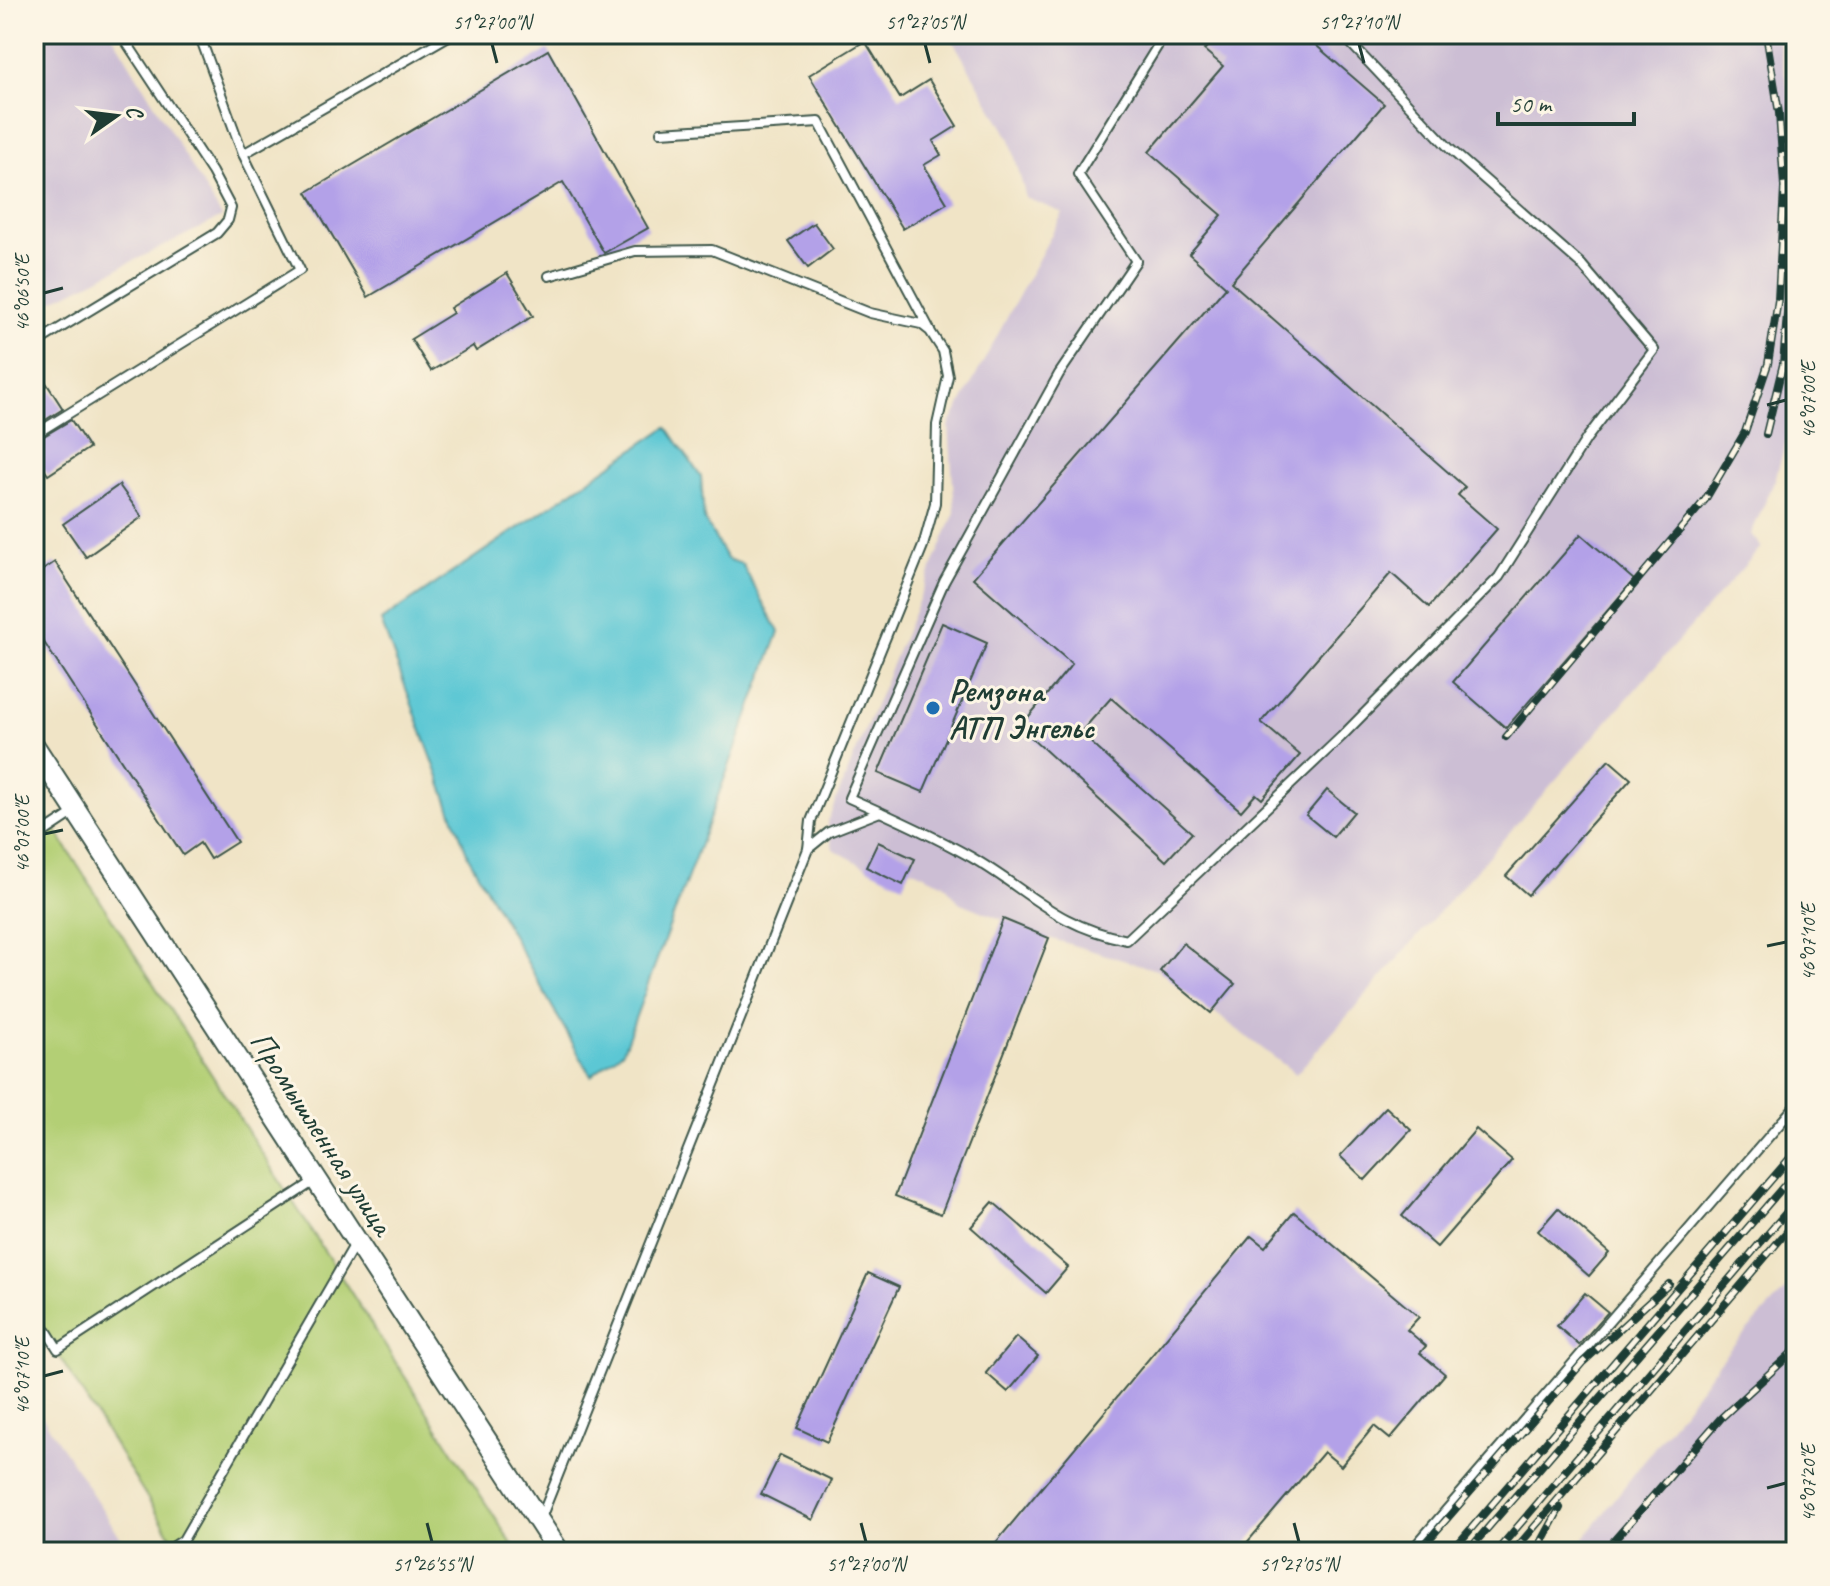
<svg xmlns="http://www.w3.org/2000/svg" width="1830" height="1586" viewBox="0 0 1830 1586" font-family="Caveat,sans-serif">
	<style>
		.industrial { fill: #ccbed4 }
		.green { fill: #b3cf75; stroke: #698654; stroke-width: 2 }
		.water { fill: #5bc7d4; stroke: #3d8284; stroke-width: 2 }
		.building { fill: #b3a1e8 }
		.lines { fill: none; stroke-linecap: round; stroke-linejoin: round }
		.service-casing { stroke: #3e564a; stroke-width: 12 }
		.tertiary-casing { stroke: #3e564a; stroke-width: 24 }
		.service { stroke: #fff; stroke-width: 8 }
		.tertiary { stroke: #fff; stroke-width: 20 }
		.rail-casing { stroke: #1f3d34; stroke-width: 8 }
		.rail { stroke: #fcf5e5; stroke-width: 5; stroke-dasharray: 15; stroke-linecap: butt }
		.ticks { fill: none; stroke: #1f3d34; stroke-width: 3 }
		.poi-dot { fill: #1f6fb2; stroke: #fcf5e5; stroke-width: 3 }
		.labels { text-anchor: middle; dominant-baseline: central; stroke-width: 6; stroke-linejoin: round; paint-order: stroke }
		.poi-label { font-size: 32px; font-weight: bold; fill: #1f3d34; stroke: #fcf5e5; text-anchor: start }
		.street-label { font-size: 32px; fill: #1f3d34; stroke: #fcf5e5 }
		.neatline { fill: none; stroke: #1f3d34; stroke-width: 3 }
		.ticks-label { font-size: 20px; text-anchor: middle; fill: #1f3d34 }
	</style>
	<rect width="100%" height="100%" fill="#fcf5e5"/>
	<filter id="ink" filterUnits="userSpaceOnUse"><feTurbulence type="fractalNoise" baseFrequency=".0125" numOctaves="2"/><feDisplacementMap in="SourceGraphic" scale="16" xChannelSelector="R" yChannelSelector="G"/><feConvolveMatrix kernelMatrix="1 2 1 2 8 2 1 2 1" color-interpolation-filters="sRGB"/></filter>
	<filter id="wash" filterUnits="userSpaceOnUse"><feTurbulence type="fractalNoise" baseFrequency=".006" numOctaves="4" result="noise"/><feDisplacementMap in="SourceGraphic" scale="32" xChannelSelector="R" yChannelSelector="G"/><feGaussianBlur stdDeviation="1.8" result="paint"/><feColorMatrix in="noise" values="0 0 0 0 0 0 0 0 0 0 0 0 0 0 0 0 0 1.4 0 .05"/><feComposite in="paint" operator="in"/></filter>
	<g filter="url(#wash)">
		<rect width="100%" height="100%" fill="#f0e4c6"/>
		<g class="industrial">
			<path d="M34 34H112L222 217 34 310Z"/>
			<path d="M949 34H1740L1778 41 1796 130V406L1775 480 1751 534 1761 547 1296 1074 1160 971 1049 938 959 902 944 884 911 869 915 859 878 842 866 867 833 849 827 822 955 512 949 426 1063 213 1026 198 1010 139Z"/>
			<path d="M1796 1279V1552H1574L1729 1350Z"/>
			<path d="M34 1404 130 1552H34Z"/>
		</g>
		<path class="green" d="M34 797 517 1552H181L34 1316Z"/>
		<path class="water" d="M667 427 701 477 704 519 727 559 742 564 779 632 623 1051 591 1076 468 856 381 621Z"/>
		<g id="blocks">
			<g class="building">
				<path d="M1218 34H1303L1384 104 1231 282 1465 487 1458 495 1497 529 1429 607 1391 573 1261 722 1300 755 1262 799 1256 794 1241 811 1111 698 1080 733 1192 833 1166 861 1020 727 1072 664 973 578 1226 287 1189 254 1222 215 1149 152 1223 66 1204 50Z"/>
				<path d="M865 41 900 98 929 80 957 126 933 141 941 155 924 165 947 203 903 229 809 75Z"/>
				<path d="M548 50 648 228 604 253 563 182 368 297 307 192Z"/>
				<path d="M814 223 833 249 808 268 788 241Z"/>
				<path d="M507 273 533 316 476 351 473 346 431 371 411 339 453 313 450 308Z"/>
				<path d="M34 364 63 409 34 427Z"/>
				<path d="M71 420 89 448 48 475 34 454V442Z"/>
				<path d="M119 485 142 517 86 557 63 524Z"/>
				<path d="M1581 534 1634 580 1506 728 1453 682Z"/>
				<path d="M55 562 237 842 210 859 200 843 183 855 34 627V576Z"/>
				<path d="M942 623 987 643 923 792 878 773Z"/>
				<path d="M1609 760 1631 779 1528 895 1506 876Z"/>
				<path d="M1327 790 1354 812 1333 837 1306 815Z"/>
				<path d="M878 842 915 859 903 885 866 867Z"/>
				<path d="M1003 919 1049 938 941 1214 895 1196Z"/>
				<path d="M1183 943 1235 984 1211 1013 1160 971Z"/>
				<path d="M1386 1107 1411 1130 1365 1180 1340 1156Z"/>
				<path d="M1476 1129 1512 1160 1437 1247 1402 1216Z"/>
				<path d="M993 1202 1068 1267 1046 1293 971 1227Z"/>
				<path d="M1558 1208 1609 1253 1589 1276 1538 1231Z"/>
				<path d="M1294 1212 1419 1317 1407 1330 1426 1346 1420 1353 1445 1374 1390 1439 1374 1426 1341 1466 1324 1452 1239 1552H988L1251 1236 1265 1247Z"/>
				<path d="M868 1273 899 1287 827 1442 797 1428Z"/>
				<path d="M1585 1293 1608 1312 1579 1345 1557 1326Z"/>
				<path d="M1016 1337 1038 1356 1008 1392 986 1373Z"/>
				<path d="M780 1455 832 1480 813 1520 761 1494Z"/>
			</g>
		</g>
	</g>
	<g filter="url(#ink)">
		<use href="#blocks" fill-opacity="0" stroke="#3e564a" stroke-width="2"/>
		<g class="lines">
			<defs>
				<g id="service">
					<path d="M1165 34 1078 174 1136 261 1059 374 944 582 849 798C890 816 932 835 971 857 1030 891 1055 926 1127 940L1341 737 1499 577 1587 438 1654 350 1581 264 1450 149 1342 34"/>
					<path d="M661 132 819 122 930 330"/>
					<path d="M243 154 452 34"/>
					<path d="M549 276 635 251 712 250 870 313 921 324 930 331 943 351 948 376 937 425 935 503 923 546 811 821 808 849"/>
					<path d="M34 344 217 233 228 220 231 208 212 172 121 34"/>
					<path d="M34 435 300 270 243 154 199 34"/>
					<path d="M34 839 76 811"/>
					<path d="M34 1311 58 1349 316 1180"/>
					<path d="M541 1518 808 849 829 832 880 812"/>
					<path d="M165 1552 183 1540 356 1242"/>
					<path d="M1410 1552 1796 1105"/>
				</g>
				<path id="tertiary" d="M34 746 559 1552"/>
			</defs>
			<use href="#service" class="service-casing"/>
			<use href="#tertiary" class="tertiary-casing"/>
			<use href="#service" class="service"/>
			<use href="#tertiary" class="tertiary"/>
			<defs>
				<g id="rail">
					<path d="M1766 34 1779 113 1785 201"/>
					<path d="M1766 434 1783 364 1789 289"/>
					<path d="M1506 737 1705 500 1745 432 1768 364 1778 300 1784 189"/>
					<path d="M1418 1552 1583 1362 1669 1284"/>
					<path d="M1451 1552 1796 1151"/>
					<path d="M1467 1552 1796 1172"/>
					<path d="M1496 1552 1796 1201"/>
					<path d="M1513 1552 1796 1221"/>
					<path d="M1536 1552 1560 1508"/>
					<path d="M1604 1552 1721 1418 1796 1349"/>
				</g>
			</defs>
			<use href="#rail" class="rail-casing"/>
			<use href="#rail" class="rail"/>
		</g>
	</g>
	<path class="ticks" d="M492 44 497 63M925 44 930 63M1359 44 1364 63M44 293 63 288M1767 405 1786 400M44 834 63 830M1767 946 1786 942M44 1376 63 1371M1767 1488 1786 1483M427 1523 432 1542M861 1523 866 1542M1294 1523 1299 1542"/>
	<circle class="poi-dot" cx="933" cy="708" r="8"/>
	<g class="labels">
		<g class="poi-label">
			<text x="949" y="690">Ремзона<tspan x="949" dy="37">АТП Энгельс</tspan></text>
		</g>
		<g class="street-label">
			<text transform="translate(322 1133) rotate(57)">Промышленная улица</text>
		</g>
	</g>
	<rect width="1830" height="1586" fill="none" stroke="#fcf5e5" stroke-width="88"/>
	<g transform="translate(116 116) rotate(76)" stroke="#fcf5e5" stroke-width="6" paint-order="stroke">
	<path d="M0-6L14 30L0 20L-14 30Z" fill="#1f3d34"/>
	<text y="-12" font-size="22" font-weight="bold" text-anchor="middle" fill="#1f3d34">С</text>
	</g>
	<path d="M1498 112v12h136v-12" fill="none" stroke="#1f3d34" stroke-width="4"/>
	<text x="1510" y="112" font-size="24" fill="#1f3d34" stroke="#fcf5e5" stroke-width="6" paint-order="stroke">50 m</text>
	<rect x="44" y="44" width="1742" height="1498" class="neatline"/>
	<g class="ticks-label">
		<text x="492" y="29">51°27'00"N</text>
		<text x="925" y="29">51°27'05"N</text>
		<text x="1359" y="29">51°27'10"N</text>
		<text transform="translate(22 293) rotate(-90)" y="7">46°06'50"E</text>
		<text transform="translate(1808 400) rotate(-90)" y="7">46°07'00"E</text>
		<text transform="translate(22 834) rotate(-90)" y="7">46°07'00"E</text>
		<text transform="translate(1808 942) rotate(-90)" y="7">46°07'10"E</text>
		<text transform="translate(22 1376) rotate(-90)" y="7">46°07'10"E</text>
		<text transform="translate(1808 1483) rotate(-90)" y="7">46°07'20"E</text>
		<text x="432" y="1571">51°26'55"N</text>
		<text x="866" y="1571">51°27'00"N</text>
		<text x="1299" y="1571">51°27'05"N</text>
	</g>
</svg>
